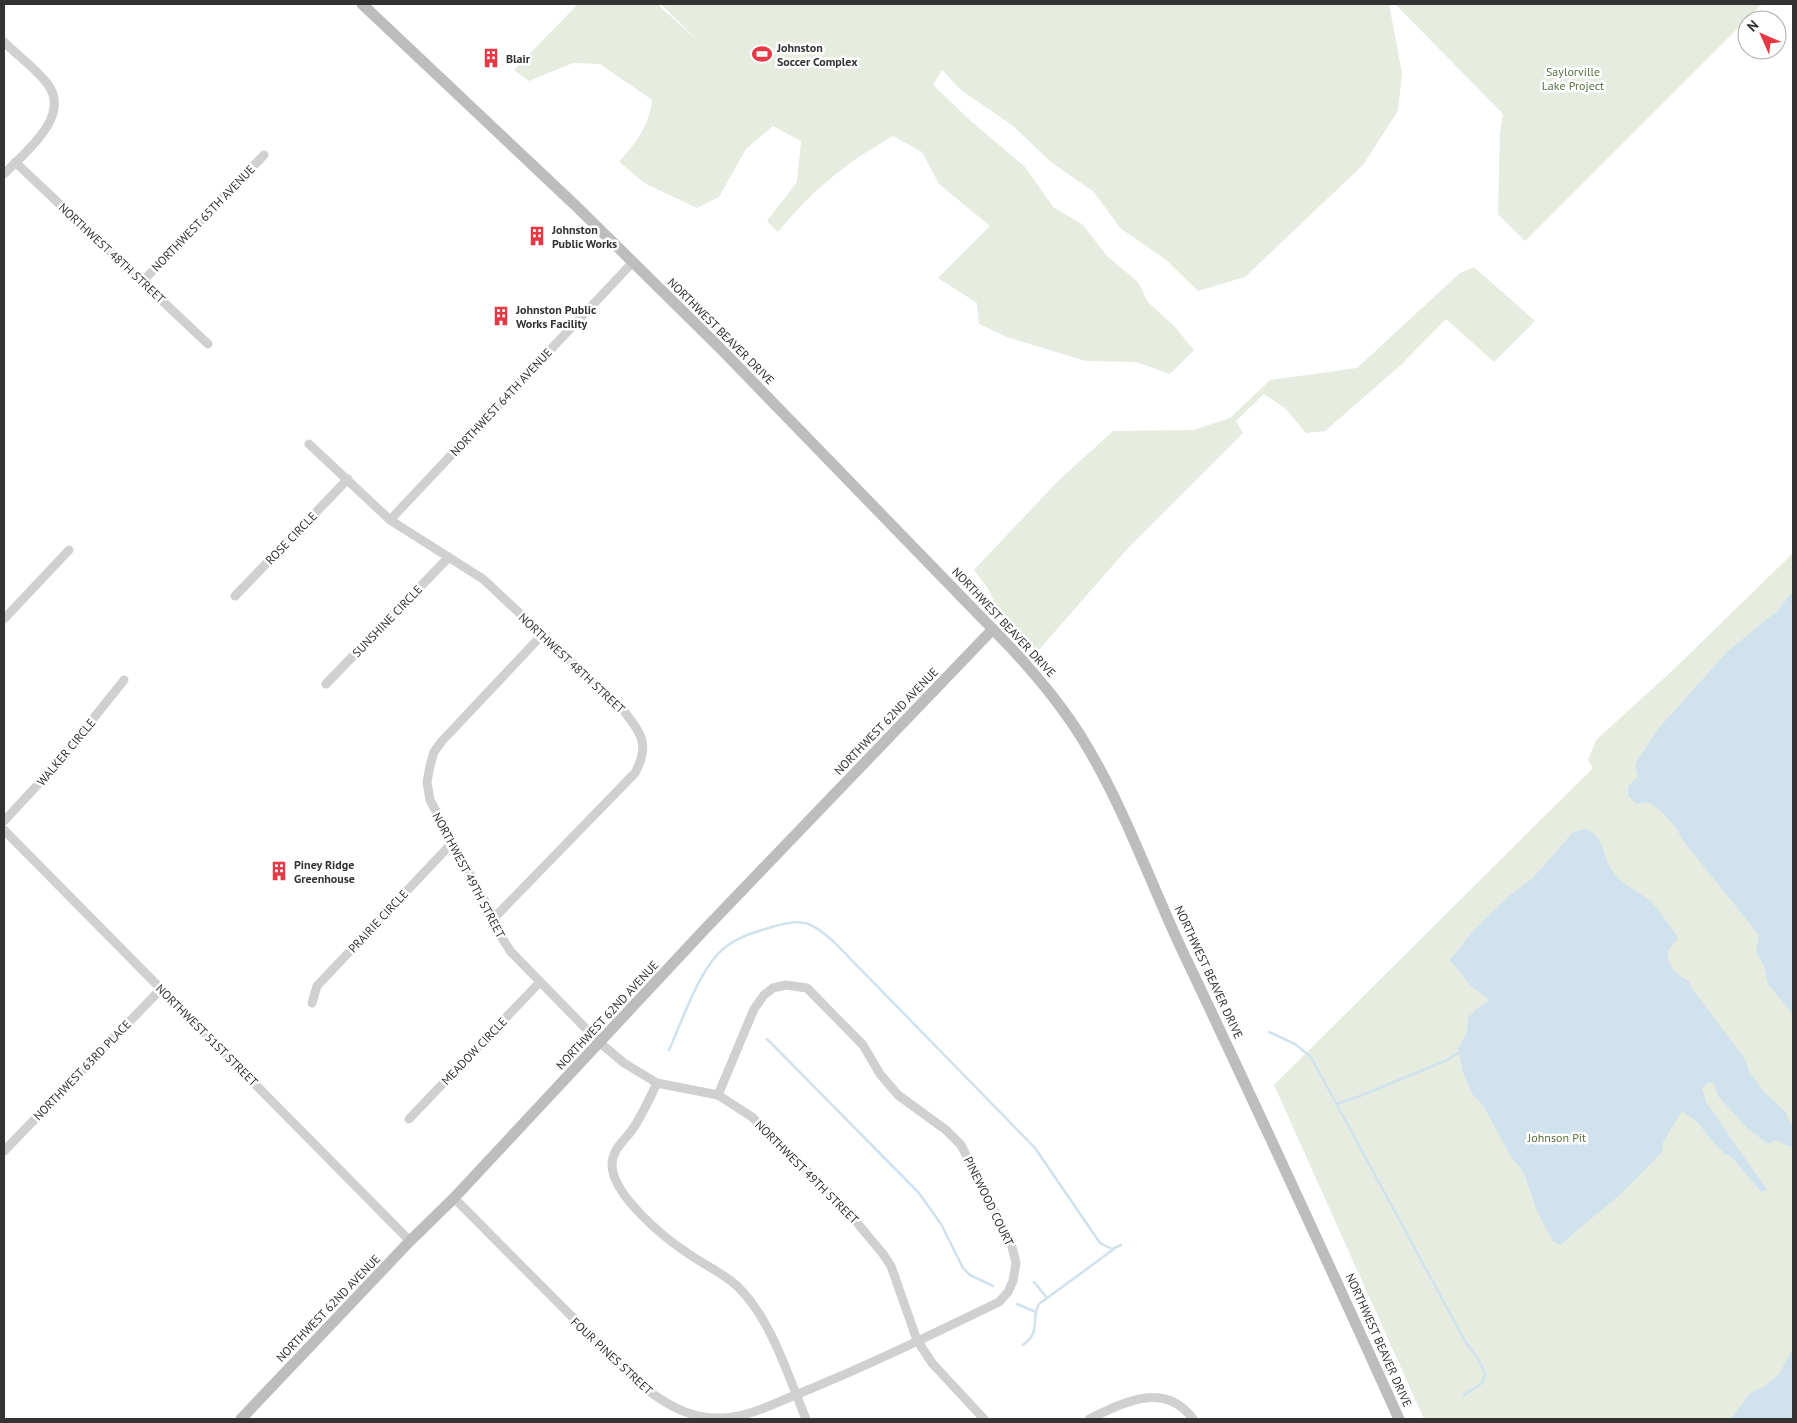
<svg xmlns="http://www.w3.org/2000/svg" width="1797" height="1423" viewBox="0 0 1797 1423" font-family="'PT Sans',sans-serif">
	<style>
		.green { fill: #e6ecdf }
		.water { fill: #cfe2ee }
		.lines { fill: none; stroke-linecap: round; stroke-linejoin: round }
		.stream { stroke: #cfe2ee; stroke-width: 2.5 }
		.street { stroke: #d0d0d0; stroke-width: 9 }
		.secondary { stroke: #bdbdbd; stroke-width: 11 }
		.labels { text-anchor: middle; dominant-baseline: central; stroke-width: 5; stroke-linejoin: round; paint-order: stroke }
		.poi-label { font-size: 12px; font-weight: bold; fill: #333; stroke: #fff; text-anchor: start }
		.park-label { font-size: 12px; fill: #56703f; stroke: #fff }
		.street-label { font-size: 12px; fill: #333; stroke: #fff }
	</style>
	<rect width="100%" height="100%" fill="#fff"/>
	<g class="green">
		<path d="M578 4H657L698 41 661 4H1389L1402 73 1398 111 1363 165 1245 277 1198 291 1165 259 1120 228 1094 192 1051 162 1012 125 961 90 942 70 933 85 972 122 1025 167 1053 207 1082 224 1107 256 1138 282 1148 302 1175 327 1194 350 1170 374 1136 362 1086 361 1007 337 979 324 977 303 938 278 990 226 939 184 922 152 893 136C844 164 814 189 778 232L767 221 797 182 801 141 773 126 746 149 719 197 697 208 646 184 619 162C635 144 650 125 652 100L600 64 573 63 529 81 514 70Z"/>
		<path d="M1395 4H1762L1525 241 1498 214 1500 133 1503 114Z"/>
		<path d="M1474 267 1535 321 1494 362 1446 319 1402 364 1325 431 1306 433 1285 408 1264 394 1236 421 1243 433 1128 548 1037 652 1004 621 987 587 974 570 1057 482 1113 431 1193 430 1230 418 1270 380 1357 368 1460 273Z"/>
		<path d="M1793 553V1419H1424L1274 1085 1593 768 1588 760 1596 740 1673 670Z"/>
	</g>
	<g class="water">
		<path d="M1793 591V1014L1768 984 1764 966 1756 952 1759 935 1684 842C1675 825 1665 812 1648 802L1637 804 1628 796V787L1638 776 1635 764 1658 729 1727 652 1763 622 1777 612Z"/>
		<path d="M1586 829C1605 836 1602 855 1611 869 1620 884 1637 890 1650 901 1660 910 1668 924 1676 934L1678 939 1668 950C1666 965 1676 975 1689 981L1691 987 1745 1059 1749 1071 1765 1093 1787 1113C1786 1120 1792 1122 1793 1129 1795 1136 1792 1140 1792 1147L1774 1140 1772 1143H1767L1748 1129 1718 1096 1714 1083H1707L1702 1088 1706 1102 1767 1190 1761 1192 1732 1157 1725 1154 1715 1144 1697 1122 1682 1111 1662 1144 1663 1151 1623 1192 1560 1245 1553 1241 1537 1211 1524 1173 1510 1155 1483 1105 1473 1095 1463 1072 1458 1048C1464 1040 1470 1029 1467 1019L1476 1009 1490 1000 1471 986 1450 960 1473 931 1510 895 1533 878 1573 832Z"/>
		<path d="M1793 1348V1419H1731L1750 1393 1764 1387 1779 1374Z"/>
	</g>
	<g class="lines">
		<g class="stream">
			<path d="M1269 1032 1295 1044 1311 1057 1465 1341 1479 1360 1485 1375 1482 1383 1464 1395"/>
			<path d="M767 1039 919 1193 941 1224 963 1268 970 1275 993 1286"/>
			<path d="M669 1050C682 1021 700 968 723 949 737 937 755 932 772 927 802 918 811 921 834 942L1035 1148 1100 1243 1112 1249 1121 1245"/>
			<path d="M1337 1104 1360 1096 1447 1060 1458 1053"/>
			<path d="M1034 1282 1047 1298"/>
			<path d="M1017 1304 1036 1312"/>
			<path d="M1023 1345C1042 1331 1030 1320 1039 1304L1114 1249"/>
		</g>
		<g class="street">
			<path d="M4 42C17 55 34 67 46 82 74 115 25 152 4 174"/>
			<path d="M15 162 208 344"/>
			<path d="M142 282 264 155"/>
			<path d="M309 444 390 520 483 579 624 711C642 735 650 745 635 773L494 918"/>
			<path d="M390 520 633 262"/>
			<path d="M235 596 348 479"/>
			<path d="M4 619 69 550"/>
			<path d="M542 635 442 741 434 752 430 766 427 782 430 800 494 918 502 938 511 952 599 1042 624 1063 657 1083 718 1095 752 1117 787 1150 854 1219 883 1254 891 1266 917 1340 932 1363 984 1419"/>
			<path d="M326 684 449 557"/>
			<path d="M4 821 57 764 124 680"/>
			<path d="M4 830 410 1241"/>
			<path d="M312 1003 317 986 452 843"/>
			<path d="M657 1083C650 1098 643 1113 634 1127 626 1140 612 1148 612 1165 612 1194 663 1237 686 1252 702 1264 722 1272 737 1286 771 1318 788 1376 806 1419"/>
			<path d="M409 1119 540 982"/>
			<path d="M4 1151 161 989"/>
			<path d="M454 1198 637 1382C661 1401 687 1419 719 1418 748 1418 772 1404 798 1394 867 1366 933 1334 999 1302L1008 1292 1013 1281 1016 1263 1011 1243 961 1145 946 1130 898 1095 880 1074 863 1045 807 988 786 985 773 988 764 995 754 1009 718 1095"/>
			<path d="M1089 1419C1123 1403 1164 1380 1193 1419"/>
		</g>
		<g class="secondary">
			<path d="M362 4 577 207 718 346 1013 650C1041 681 1068 713 1089 750 1126 813 1151 884 1182 950 1256 1106 1328 1262 1399 1419"/>
			<path d="M241 1419 410 1241 454 1198 705 929 993 629"/>
		</g>
	</g>
	<defs>
		<symbol id="stadium-bare" viewBox="-9 -9 18 18"><path d="M0-5a6.5 5 0 1 0 0 10a6.5 5 0 1 0 0-10ZM-3.5-1.8h7v3.6h-7Z" fill="#e63946" stroke="#fff" stroke-width="2.5" paint-order="stroke"/></symbol>
		<symbol id="building-bare" viewBox="-9 -9 18 18"><path d="M-4-6H4V6H1V3H-1V6H-4ZM-2.5-4.3h1.7v1.8h-1.7ZM.8-4.3h1.7v1.8H.8ZM-2.5-1h1.7V.8h-1.7ZM.8-1h1.7V.8H.8Z" fill="#e63946" stroke="#fff" stroke-width="2.5" paint-order="stroke"/></symbol>
	</defs>
	<g fill-rule="evenodd">
		<use href="#stadium-bare" x="748" y="40" width="28" height="28"/>
		<use href="#building-bare" x="477" y="44" width="28" height="28"/>
		<use href="#building-bare" x="523" y="222" width="28" height="28"/>
		<use href="#building-bare" x="487" y="302" width="28" height="28"/>
		<use href="#building-bare" x="265" y="857" width="28" height="28"/>
	</g>
	<g class="labels">
		<g class="poi-label">
			<text x="777" y="47">Johnston<tspan x="777" dy="14">Soccer Complex</tspan></text>
			<text x="506" y="58">Blair</text>
			<text x="552" y="229">Johnston<tspan x="552" dy="14">Public Works</tspan></text>
			<text x="516" y="309">Johnston Public<tspan x="516" dy="14">Works Facility</tspan></text>
			<text x="294" y="864">Piney Ridge<tspan x="294" dy="14">Greenhouse</tspan></text>
		</g>
		<g class="park-label">
			<text x="1573" y="71">Saylorville<tspan x="1573" dy="14">Lake Project</tspan></text>
			<text x="1557" y="1137">Johnson Pit</text>
		</g>
		<g class="street-label">
			<text transform="translate(203 218) rotate(-46)">NORTHWEST 65TH AVENUE</text>
			<text transform="translate(112 253) rotate(43)">NORTHWEST 48TH STREET</text>
			<text transform="translate(721 331) rotate(45)">NORTHWEST BEAVER DRIVE</text>
			<text transform="translate(501 402) rotate(-47)">NORTHWEST 64TH AVENUE</text>
			<text transform="translate(291 538) rotate(-46)">ROSE CIRCLE</text>
			<text transform="translate(387 621) rotate(-46)">SUNSHINE CIRCLE</text>
			<text transform="translate(1004 622) rotate(47)">NORTHWEST BEAVER DRIVE</text>
			<text transform="translate(572 663) rotate(43)">NORTHWEST 48TH STREET</text>
			<text transform="translate(886 721) rotate(-46)">NORTHWEST 62ND AVENUE</text>
			<text transform="translate(66 752) rotate(-50)">WALKER CIRCLE</text>
			<text transform="translate(469 875) rotate(62)">NORTHWEST 49TH STREET</text>
			<text transform="translate(378 921) rotate(-47)">PRAIRIE CIRCLE</text>
			<text transform="translate(1209 972) rotate(65)">NORTHWEST BEAVER DRIVE</text>
			<text transform="translate(607 1015) rotate(-47)">NORTHWEST 62ND AVENUE</text>
			<text transform="translate(207 1035) rotate(45)">NORTHWEST 51ST STREET</text>
			<text transform="translate(474 1051) rotate(-46)">MEADOW CIRCLE</text>
			<text transform="translate(82 1070) rotate(-46)">NORTHWEST 63RD PLACE</text>
			<text transform="translate(807 1172) rotate(45)">NORTHWEST 49TH STREET</text>
			<text transform="translate(989 1201) rotate(64)">PINEWOOD COURT</text>
			<text transform="translate(328 1308) rotate(-46)">NORTHWEST 62ND AVENUE</text>
			<text transform="translate(1379 1340) rotate(66)">NORTHWEST BEAVER DRIVE</text>
			<text transform="translate(612 1356) rotate(43)">FOUR PINES STREET</text>
		</g>
	</g>
	<rect width="1797" height="1423" fill="none" stroke="#333333" stroke-width="10"/>
	<g transform="translate(1762 35) rotate(315)"><circle r="24" fill="#ffffff" stroke="#adadad"/>
	<path d="M0-4L9 19L0 12L-9 19Z" fill="#e63946"/>
	<text y="-8" font-size="14" font-weight="bold" text-anchor="middle" fill="#333333">N</text>
	</g>
</svg>
